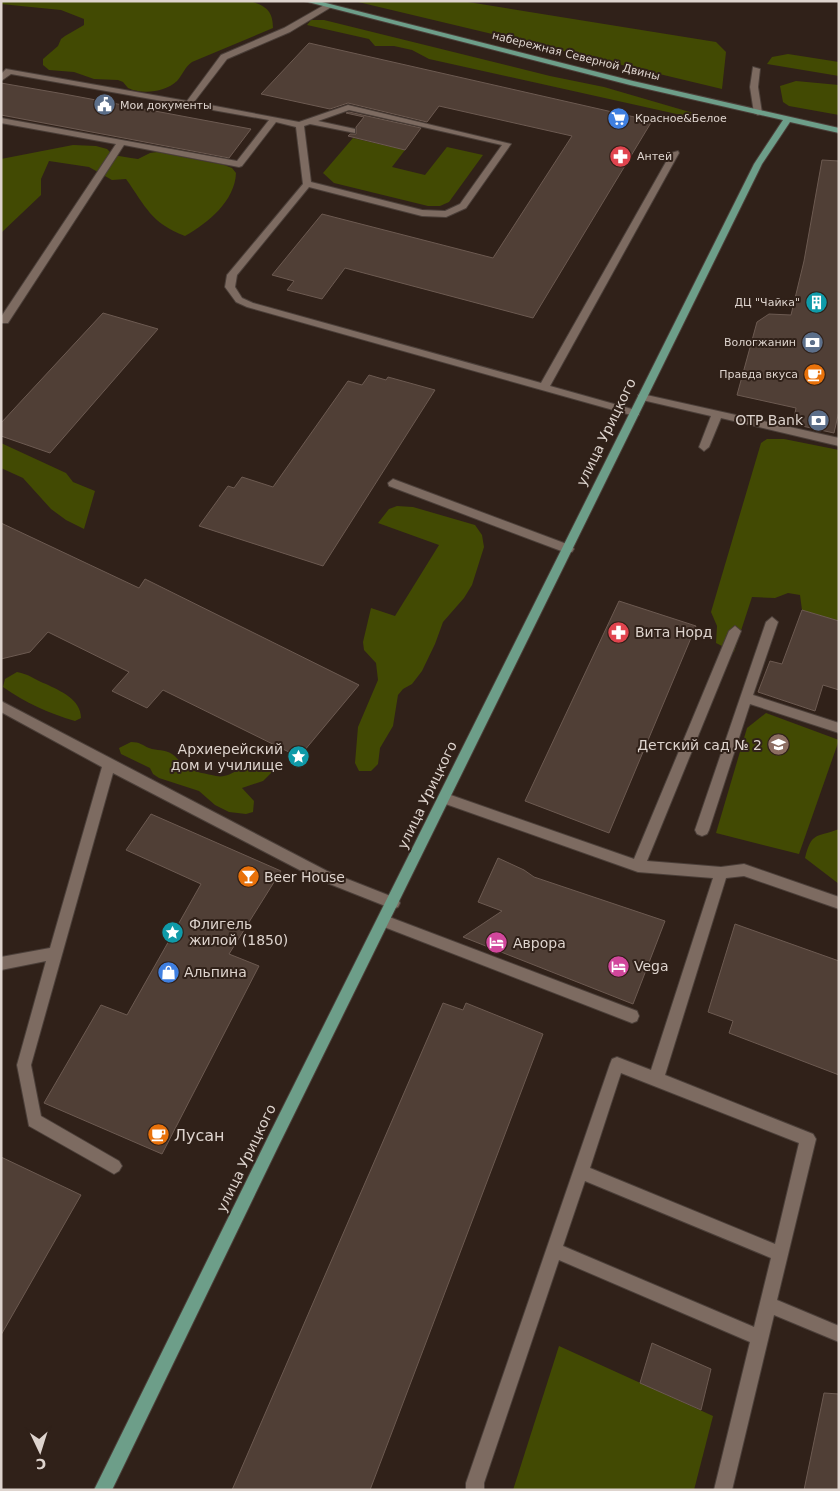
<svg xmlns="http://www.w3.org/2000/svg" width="840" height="1491" viewBox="0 0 840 1491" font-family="'DejaVu Sans',sans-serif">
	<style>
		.green { fill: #424a03 }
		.building { fill: #503f36; stroke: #6c5a51 }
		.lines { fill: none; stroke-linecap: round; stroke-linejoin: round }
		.minor-casing { stroke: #4b3f39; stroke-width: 2 }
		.major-casing { stroke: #4b3f39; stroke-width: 2 }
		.minor { fill: #7d6b61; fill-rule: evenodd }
		.major { fill: #6d9e89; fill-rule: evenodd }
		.labels { text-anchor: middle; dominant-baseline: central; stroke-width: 4; stroke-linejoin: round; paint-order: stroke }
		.far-street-label { font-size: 11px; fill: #ded4ce; stroke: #302119 }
		.far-poi-label { font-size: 11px; fill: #ded4ce; stroke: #302119; text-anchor: start }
		.poi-label { font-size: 14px; fill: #ded4ce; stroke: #302119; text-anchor: start }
		.street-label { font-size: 14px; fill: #ded4ce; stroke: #302119 }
		.near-poi-label { font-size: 16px; fill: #ded4ce; stroke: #302119; text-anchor: start }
	</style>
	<rect width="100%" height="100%" fill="#302119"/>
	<g class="green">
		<path d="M1 1H250C266 6 273 11 273 28L192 62C185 67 183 74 177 81 165 92 143 95 128 88L123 82 118 80 94 79 74 72 49 70 43 65V59L58 46 61 39 65 36 84 25V19L61 10 1 4Z"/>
		<path d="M354 1H462L716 42 726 52 722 89Z"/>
		<path d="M311 20H324L550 76 604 87 700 115 701 117 699 119 429 59 412 50 394 46H375L369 39 307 25Z"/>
		<path d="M788 54 839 62V76L767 64 772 57Z"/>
		<path d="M796 81 839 85V115L789 106 783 102 780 86Z"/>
		<path d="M353 138 405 150 392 167 425 175 447 147 483 155 449 202 440 206H428L334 183 323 173Z"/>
		<path d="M73 145 96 146 107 149 113 155 131 158 138 159 150 153 157 152 224 165 232 168 236 173C235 201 208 223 185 236 151 223 146 207 126 179L112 180 89 167 49 161 41 179V195L1 233V159Z"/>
		<path d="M767 439H784L839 450V621L802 610 800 595 788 593 775 598 752 597 734 652 716 643 717 626 711 612 761 443Z"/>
		<path d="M1 443 66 473 73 482 95 491 84 529 66 520 51 509 23 478 1 468Z"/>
		<path d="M397 506 413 507 475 525 482 535 484 547 472 585 464 598 443 622 435 644 422 671 412 684 403 689 398 695 393 726 380 748 378 764 371 771H359L355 763 358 727 378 680 376 663 364 650 363 642 371 608 395 616 439 545 378 523 389 509Z"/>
		<path d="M17 672C29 674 35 680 46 684 60 691 81 699 81 718L75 721C48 713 26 703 3 687L5 679Z"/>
		<path d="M766 713 839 740 799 854 716 833 747 728Z"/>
		<path d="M131 742C140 742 142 745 149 748 157 751 165 749 172 754 177 757 181 764 186 767 193 772 208 774 216 776 236 780 242 756 271 766L272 772 263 781 242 788 254 801 253 812 246 814 229 812 215 805 199 791 159 778 153 774 150 768 121 754 119 748Z"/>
		<path d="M839 829V884L805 858C812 831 816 838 839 829Z"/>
		<path d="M559 1346 713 1416 694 1490H513Z"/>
	</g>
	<g class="building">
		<path d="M309 43 652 121 533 318 345 268 322 299 287 290 294 281 272 275 322 214 493 258 572 136 439 106 427 122 348 103 330 109 261 94Z"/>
		<path d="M1 83 64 94 251 129 229 158 129 139 1 115Z"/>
		<path d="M349 112 421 128 405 150 348 136 350 134H356V127L364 117 346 113Z"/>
		<path d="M822 160 839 161V411L834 433 793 424 796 408 737 395 757 322 769 314 791 315 804 261Z"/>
		<path d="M103 313 158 329 50 453 1 436V423Z"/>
		<path d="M369 375 386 380 388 377 435 390 323 566 199 526 228 486 234 488 242 477 273 487 348 381 362 385Z"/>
		<path d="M1 523 139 588 145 579 359 685 299 757 163 690 147 708 112 691 129 672 48 632 30 652 1 659Z"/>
		<path d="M619 601 696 626 609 833 525 801Z"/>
		<path d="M802 610 839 621V690L823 685 815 711 758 692 770 661 782 664Z"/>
		<path d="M151 814 281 871 229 954 259 966 162 1154 44 1103 101 1005 127 1015 201 884 126 850Z"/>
		<path d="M498 858 524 870 534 877 665 921 633 1004 463 937 502 911 478 902Z"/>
		<path d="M735 924 839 961V1075L729 1033 733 1021 708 1012Z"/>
		<path d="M443 1003 463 1010 466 1003 543 1034 370 1490H232Z"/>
		<path d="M1 1157 81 1195 1 1335Z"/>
		<path d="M652 1343 711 1369 701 1410 640 1383Z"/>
		<path d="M824 1393 839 1394V1490H804Z"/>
	</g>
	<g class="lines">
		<defs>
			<g id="minor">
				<path d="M326 4 333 6 290 32 227 59 194 102 299 122 348 105 511 144 466 208 446 217 422 216 309 187 237 275 235 287 242 298 253 303 541 383 671 153 678 151 679 153 550 386 639 411V415H631L247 307 236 302 225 287 227 275 303 184 296 127 276 122 242 166 239 167 124 145 8 323H1V317L116 144 1 123V118L237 161 269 120 11 74 1 81V74L6 69 187 101 221 55 284 28ZM349 110 502 145 460 204 445 211 422 210 311 182 304 126 310 124 355 133V129L318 121Z"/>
				<path d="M753 67 760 69 758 87 762 113 758 115 754 113 750 87Z"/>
				<path d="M642 394 839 438V446L721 418 709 447 704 451 699 447 711 416 638 399V395Z"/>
				<path d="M393 479 572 546 574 549 572 552H564L389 486 388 483Z"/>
				<path d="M772 617 778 622 753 695 839 723V733L750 704 709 830 707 834 702 836 697 834 695 830 766 622Z"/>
				<path d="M735 626 741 631 647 861 721 867 744 864 839 897V909L744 876 726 878 665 1075 813 1134 816 1139 777 1300 839 1326V1342L774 1315 732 1490H714L750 1342 559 1260 484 1483V1490H466V1483L610 1064 612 1059 617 1057 651 1070 713 878 638 872 440 802 439 798 440 794 445 793 634 859 729 631ZM621 1073 799 1143 775 1244 590 1168ZM585 1181 771 1258 754 1327 563 1246Z"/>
				<path d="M1 701 327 871 398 899 400 903 398 907 393 909 317 879 113 773 31 1065 41 1116 119 1161 122 1166 119 1171 114 1174 29 1126 17 1065 46 961 1 970V957L50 948 102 767 1 712Z"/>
				<path d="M384 915 637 1011 639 1016 637 1021 632 1023 379 925 377 921 379 917Z"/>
			</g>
			<path id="major" d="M304 1H318L633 81 839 128V133L790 122 762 164 277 1149 112 1490H94L267 1139 754 164 783 120 630 85Z"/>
		</defs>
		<use href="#minor" class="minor-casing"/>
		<use href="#major" class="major-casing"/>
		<use href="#minor" class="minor"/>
		<use href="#major" class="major"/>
	</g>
	<defs>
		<symbol id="civic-disc" viewBox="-11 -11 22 22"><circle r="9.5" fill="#5c6f8a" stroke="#302119"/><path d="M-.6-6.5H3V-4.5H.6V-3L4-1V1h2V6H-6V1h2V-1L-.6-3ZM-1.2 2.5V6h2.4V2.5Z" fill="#fff"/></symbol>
		<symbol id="supermarket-disc" viewBox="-11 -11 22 22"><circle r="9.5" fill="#3f7fe0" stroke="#302119"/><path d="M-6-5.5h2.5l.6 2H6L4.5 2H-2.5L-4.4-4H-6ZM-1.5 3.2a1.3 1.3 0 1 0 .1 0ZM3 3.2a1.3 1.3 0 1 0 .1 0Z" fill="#fff"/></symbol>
		<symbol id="pharmacy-disc" viewBox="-11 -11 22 22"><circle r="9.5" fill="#e0444e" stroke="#302119"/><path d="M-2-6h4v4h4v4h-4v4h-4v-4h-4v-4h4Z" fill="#fff"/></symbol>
		<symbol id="building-disc" viewBox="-11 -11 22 22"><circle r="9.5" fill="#0f9aa8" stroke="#302119"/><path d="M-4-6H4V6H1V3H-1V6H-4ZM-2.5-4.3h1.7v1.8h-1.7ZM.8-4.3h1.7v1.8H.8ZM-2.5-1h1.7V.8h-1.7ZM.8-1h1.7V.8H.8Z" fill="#fff"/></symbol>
		<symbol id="bank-disc" viewBox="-11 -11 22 22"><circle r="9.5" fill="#5c6f8a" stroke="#302119"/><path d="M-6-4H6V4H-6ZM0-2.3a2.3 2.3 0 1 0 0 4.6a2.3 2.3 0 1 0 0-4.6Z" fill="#fff"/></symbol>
		<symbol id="cafe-disc" viewBox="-11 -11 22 22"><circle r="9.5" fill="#e8710a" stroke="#302119"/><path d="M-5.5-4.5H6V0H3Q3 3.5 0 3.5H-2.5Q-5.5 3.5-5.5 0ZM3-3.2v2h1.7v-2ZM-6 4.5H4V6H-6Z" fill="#fff"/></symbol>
		<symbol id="school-disc" viewBox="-11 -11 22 22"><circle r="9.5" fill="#8d6e63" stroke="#302119"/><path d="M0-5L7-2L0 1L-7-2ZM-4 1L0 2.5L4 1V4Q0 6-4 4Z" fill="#fff"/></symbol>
		<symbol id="sight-disc" viewBox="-11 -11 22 22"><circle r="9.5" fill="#0f9aa8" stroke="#302119"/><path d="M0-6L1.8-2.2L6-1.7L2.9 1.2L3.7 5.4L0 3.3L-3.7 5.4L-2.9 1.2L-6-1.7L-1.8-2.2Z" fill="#fff"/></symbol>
		<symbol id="bar-disc" viewBox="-11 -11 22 22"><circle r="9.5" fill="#e8710a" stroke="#302119"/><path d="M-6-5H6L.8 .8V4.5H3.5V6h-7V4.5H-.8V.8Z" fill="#fff"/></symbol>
		<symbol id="hotel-disc" viewBox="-11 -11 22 22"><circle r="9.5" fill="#d1479c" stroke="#302119"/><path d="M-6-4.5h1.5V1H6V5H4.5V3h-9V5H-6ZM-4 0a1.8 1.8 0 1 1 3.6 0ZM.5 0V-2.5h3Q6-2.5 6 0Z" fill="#fff"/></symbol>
		<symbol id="shop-disc" viewBox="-11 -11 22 22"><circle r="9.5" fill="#3f7fe0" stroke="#302119"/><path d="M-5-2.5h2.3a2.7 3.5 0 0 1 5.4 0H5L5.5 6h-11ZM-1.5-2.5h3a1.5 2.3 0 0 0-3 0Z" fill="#fff"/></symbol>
	</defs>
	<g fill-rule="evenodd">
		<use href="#civic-disc" x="92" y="92" width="25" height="25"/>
		<use href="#supermarket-disc" x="606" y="106" width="25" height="25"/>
		<use href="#pharmacy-disc" x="608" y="144" width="25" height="25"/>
		<use href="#building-disc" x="804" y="290" width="25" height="25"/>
		<use href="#bank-disc" x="800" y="330" width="25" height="25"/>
		<use href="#cafe-disc" x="802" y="362" width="25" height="25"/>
		<use href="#bank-disc" x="806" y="408" width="25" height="25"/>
		<use href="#pharmacy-disc" x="606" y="620" width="25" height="25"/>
		<use href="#school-disc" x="766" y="732" width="25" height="25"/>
		<use href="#sight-disc" x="286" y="744" width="25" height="25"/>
		<use href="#bar-disc" x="236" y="864" width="25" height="25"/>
		<use href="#sight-disc" x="160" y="920" width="25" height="25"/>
		<use href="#hotel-disc" x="484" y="930" width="25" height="25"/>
		<use href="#hotel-disc" x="606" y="954" width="25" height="25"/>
		<use href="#shop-disc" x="156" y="960" width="25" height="25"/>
		<use href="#cafe-disc" x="146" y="1122" width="25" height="25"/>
	</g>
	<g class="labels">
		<g class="far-street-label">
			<text transform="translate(576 56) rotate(14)">набережная Северной Двины</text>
		</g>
		<g class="far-poi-label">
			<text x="120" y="105">Мои документы</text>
			<text x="635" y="118">Красное&amp;Белое</text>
			<text x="637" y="156">Антей</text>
			<text x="800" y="302" text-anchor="end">ДЦ "Чайка"</text>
			<text x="796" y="342" text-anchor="end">Вологжанин</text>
			<text x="798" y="374" text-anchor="end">Правда вкуса</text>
		</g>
		<g class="poi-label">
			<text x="803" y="420" text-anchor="end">OTP Bank</text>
			<text x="635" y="632">Вита Норд</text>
			<text x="762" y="745" text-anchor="end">Детский сад № 2</text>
			<text x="283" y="749" text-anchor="end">Архиерейский<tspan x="283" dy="16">дом и училище</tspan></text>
			<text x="264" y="877">Beer House</text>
			<text x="189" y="924">Флигель<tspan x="189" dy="16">жилой (1850)</tspan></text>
			<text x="513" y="943">Аврора</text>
			<text x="634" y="966">Vega</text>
			<text x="184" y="972">Альпина</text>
		</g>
		<g class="street-label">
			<text transform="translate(606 432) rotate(-64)">улица Урицкого</text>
			<text transform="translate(427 795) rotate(-64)">улица Урицкого</text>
			<text transform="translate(246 1158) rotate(-64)">улица Урицкого</text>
		</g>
		<g class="near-poi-label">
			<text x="174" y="1135">Лусан</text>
		</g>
	</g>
	<rect width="840" height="1491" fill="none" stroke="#ded4ce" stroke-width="5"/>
	<g transform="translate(40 1451) rotate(176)" stroke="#302119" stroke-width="4" paint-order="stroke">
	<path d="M0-4L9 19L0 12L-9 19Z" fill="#ded4ce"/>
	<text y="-8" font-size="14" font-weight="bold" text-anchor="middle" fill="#ded4ce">С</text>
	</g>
</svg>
